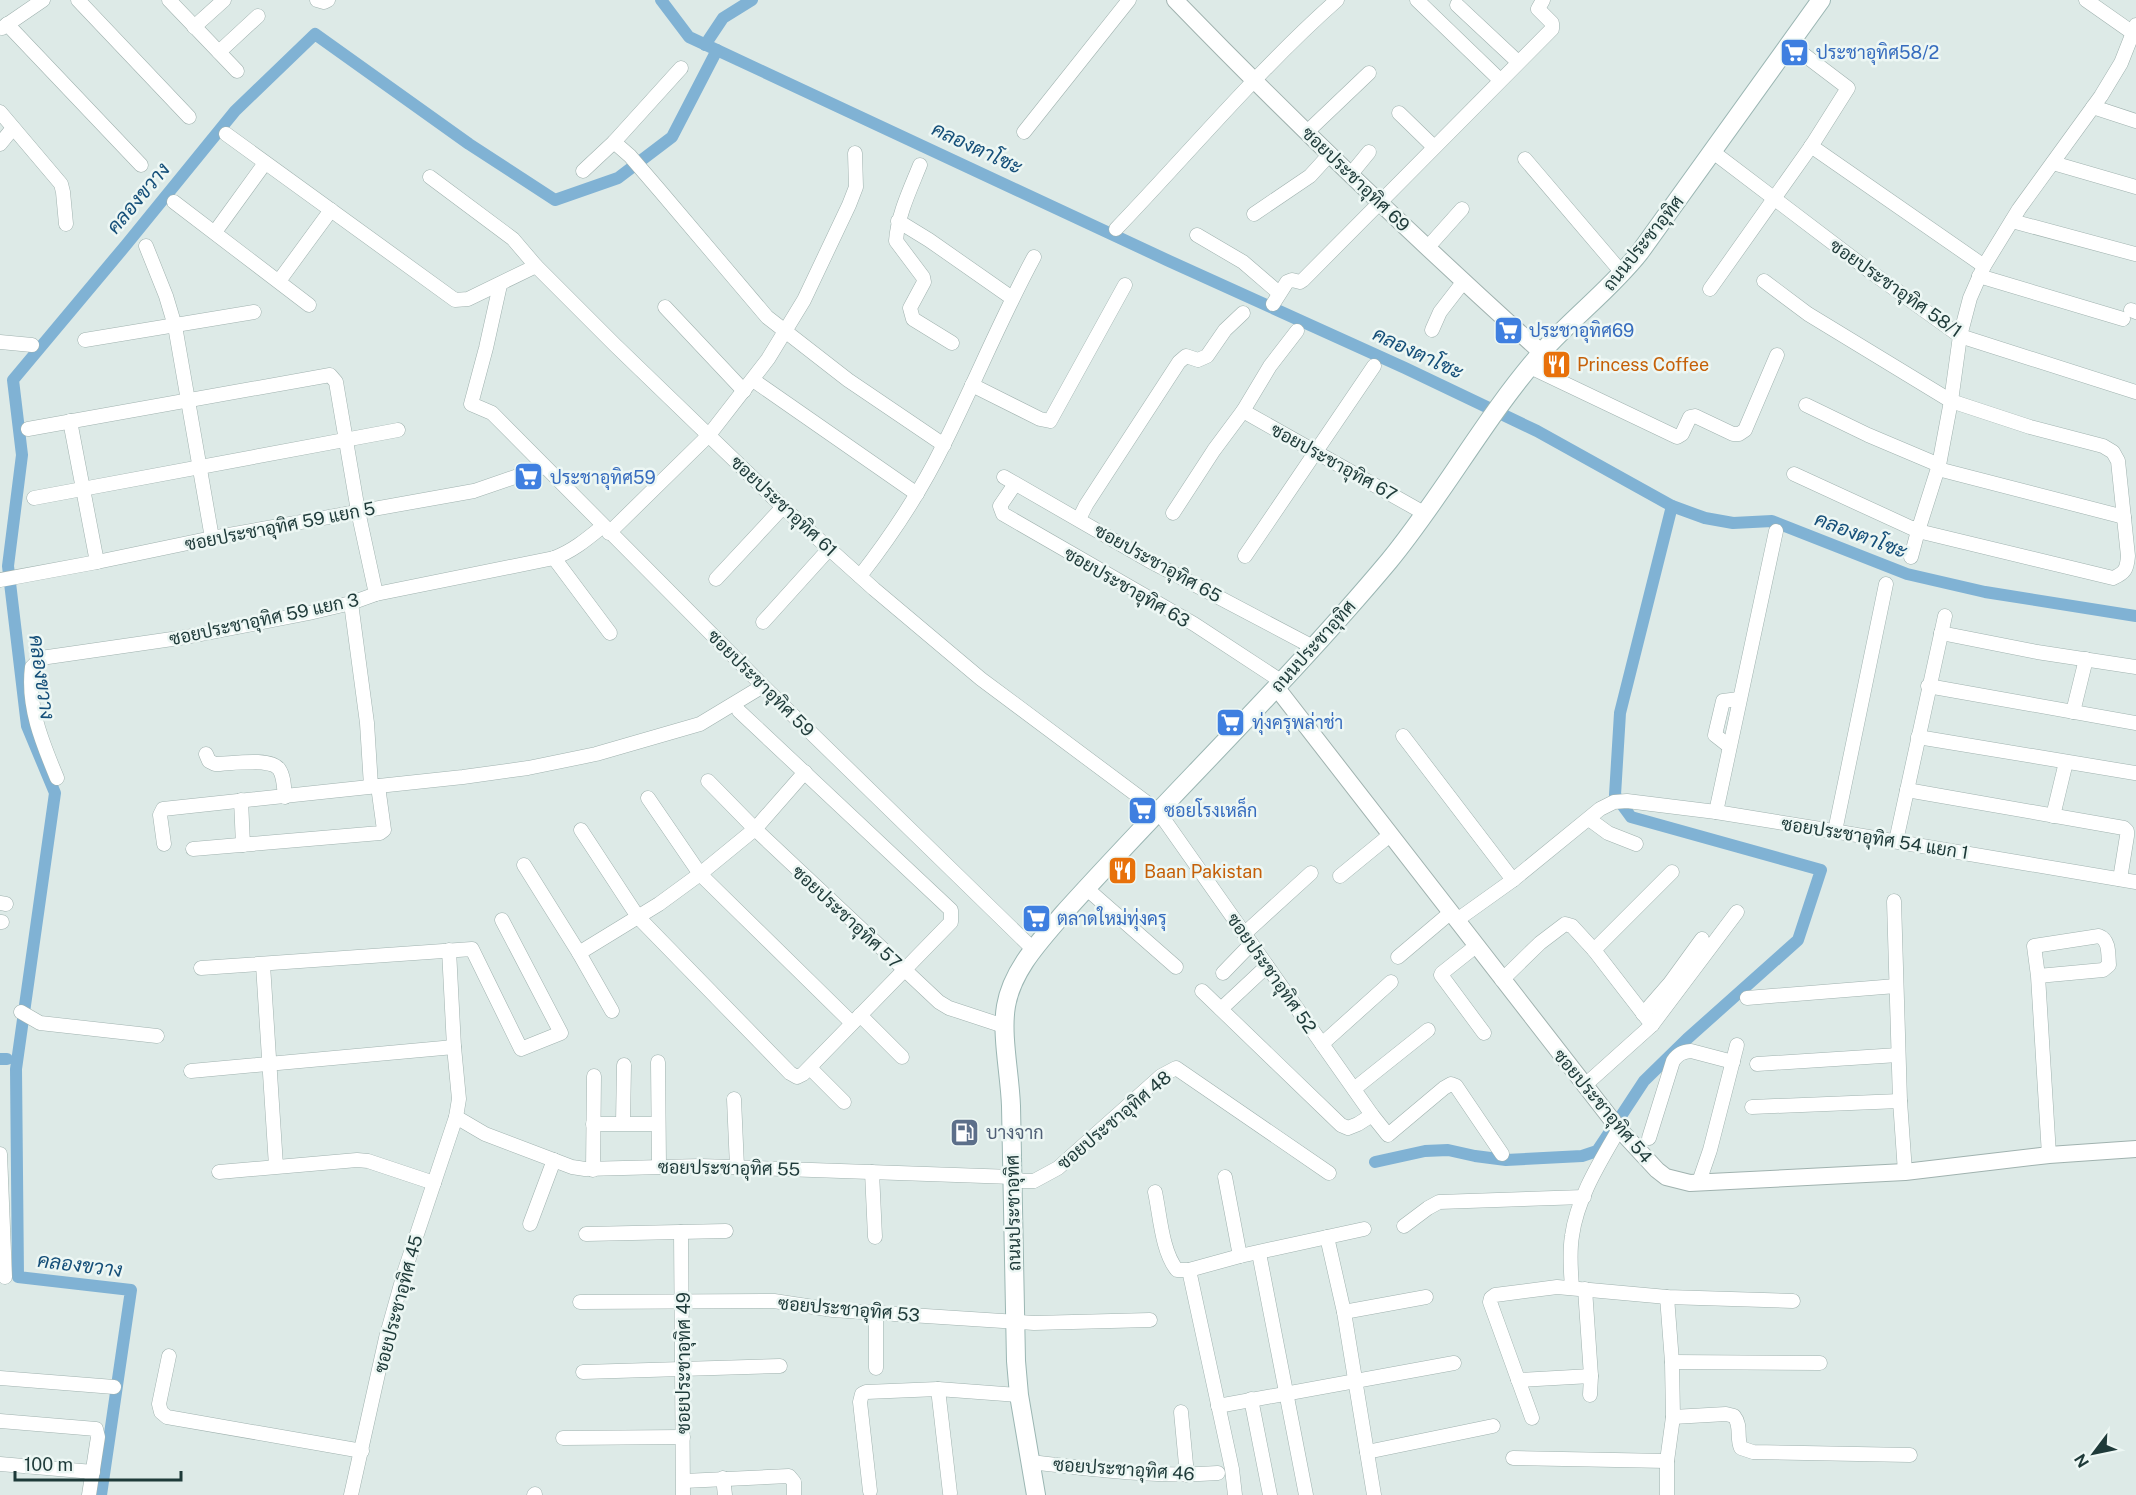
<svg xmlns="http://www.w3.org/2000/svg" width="2136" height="1495" viewBox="0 0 2136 1495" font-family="'Public Sans',Sarabun,sans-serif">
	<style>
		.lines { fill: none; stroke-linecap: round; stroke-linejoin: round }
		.canal { stroke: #80b2d4; stroke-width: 12 }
		.minor-casing { stroke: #a0b2af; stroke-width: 15 }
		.tertiary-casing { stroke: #a0b2af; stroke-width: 18 }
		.secondary-casing { stroke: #9bb6b3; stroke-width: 20 }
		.minor { stroke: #fff; stroke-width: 14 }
		.tertiary { stroke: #fff; stroke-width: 16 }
		.secondary { stroke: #fff; stroke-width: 18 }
		.labels { text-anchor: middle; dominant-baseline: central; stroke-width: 5; stroke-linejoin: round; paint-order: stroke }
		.shop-label { font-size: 18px; fill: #366cbe; stroke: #edf7f4; text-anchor: start }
		.street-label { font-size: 18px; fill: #1e3a39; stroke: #edf7f4 }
		.food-label { font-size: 18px; fill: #c56008; stroke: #edf7f4; text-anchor: start }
		.service-label { font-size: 18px; fill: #4e5e75; stroke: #edf7f4; text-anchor: start }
		.water-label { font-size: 20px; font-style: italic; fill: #154f79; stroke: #edf7f4 }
	</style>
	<rect width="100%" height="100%" fill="#ddeae7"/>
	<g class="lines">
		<g class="canal">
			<path d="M661 0 689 37 1169 261 1405 368 1537 431 1672 506 1705 518 1733 523 1772 521 1907 574 1985 592 2136 616"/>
			<path d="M705 45 723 18 752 0"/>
			<path d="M0 1059H7"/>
			<path d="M1621 1116 1644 1081 1687 1039 1798 940 1821 870 1631 817 1615 795 1620 713 1672 506"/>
			<path d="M1375 1162 1425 1151 1448 1150 1475 1156 1506 1160 1582 1156 1597 1151 1609 1133"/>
			<path d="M101 1495 131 1290 18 1277 16 1069 55 793 27 726 8 566 22 455 13 380 126 245 235 111 315 34 469 144 555 200 618 178 672 137 717 50"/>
		</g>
		<defs>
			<g id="minor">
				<path d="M78 0 189 117"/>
				<path d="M169 0 237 71"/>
				<path d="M317 0 324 2 328 0"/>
				<path d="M1417 0 1500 80"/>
				<path d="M2086 0 2133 33"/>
				<path d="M1457 5 1518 62"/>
				<path d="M7 24 141 165"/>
				<path d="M194 27 224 0"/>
				<path d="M2 28 43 0"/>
				<path d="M219 52 258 16"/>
				<path d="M2093 107 2136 121"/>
				<path d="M0 112 61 184 63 192 66 224"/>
				<path d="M1399 113 1434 147"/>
				<path d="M1024 132 1129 0"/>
				<path d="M1307 132 1369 73"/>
				<path d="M226 134 455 300 468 299 536 266"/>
				<path d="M614 142 630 156 661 192 767 317 848 380 944 445"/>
				<path d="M0 144 13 128"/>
				<path d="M1811 146 1984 266"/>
				<path d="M1713 152 1871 272 1960 336 2136 392"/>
				<path d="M1525 159 1623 274"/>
				<path d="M2053 163 2136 187"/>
				<path d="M920 165C910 190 898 214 896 241L923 277 924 282 910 308 913 319 952 343"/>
				<path d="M583 171 614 142 681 68"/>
				<path d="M1351 174 1369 152"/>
				<path d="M430 177 513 239 536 266 615 345 786 510 874 589 981 679 1158 811 1372 1115 1388 1135 1444 1088 1451 1084 1456 1086 1502 1154"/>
				<path d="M174 202 309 305"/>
				<path d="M1254 214 1310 176 1330 154"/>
				<path d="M898 221 929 240 1012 298"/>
				<path d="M2012 221 2135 254"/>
				<path d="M1116 229C1189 153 1258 70 1337 0"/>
				<path d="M215 232 265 163"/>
				<path d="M1197 235 1243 262 1279 293"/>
				<path d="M146 246 166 296 175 326 212 538"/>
				<path d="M1428 247 1462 209"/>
				<path d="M1979 276 2123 319"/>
				<path d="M279 281 331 210"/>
				<path d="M1764 281 1808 314 1951 401 2030 427 2103 446 2113 452 2118 461 2128 556C2127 569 2125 573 2113 578L1918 531 1911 557"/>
				<path d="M500 285 486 348 471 404 492 413 763 686 1033 949"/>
				<path d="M1710 289 1812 145 1848 88 1790 44"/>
				<path d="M1273 304 1287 282 1292 280 1300 282 1303 280 1552 29V23L1538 9 1543 0"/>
				<path d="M665 307 744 391"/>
				<path d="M2131 310 2136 312"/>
				<path d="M1432 330 1440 312 1464 281"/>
				<path d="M85 340 254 312"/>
				<path d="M0 342 32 345"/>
				<path d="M1530 367 1677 437 1682 434 1690 417 1695 416 1733 434H1739L1745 430 1777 355"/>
				<path d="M753 380 917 494"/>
				<path d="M972 385 1040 419 1050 421 1125 285"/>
				<path d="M1806 405 1868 435 1939 465"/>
				<path d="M1243 411 1424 513"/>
				<path d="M70 421 97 562"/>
				<path d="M28 429 330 375 336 382 358 511 376 594"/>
				<path d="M1938 469 2124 517"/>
				<path d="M1794 474 1918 531 1939 465 1951 401 1960 336 1970 298 1984 266 2019 209 2101 96 2121 63 2136 25"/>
				<path d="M1004 477 1148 560 1313 647"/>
				<path d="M1015 484 1000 506 1003 514 1194 624 1281 681"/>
				<path d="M34 498 398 430"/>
				<path d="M1173 513 1214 450 1243 411 1270 366 1297 331"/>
				<path d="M1079 519 1086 505 1179 362 1186 356 1198 360 1207 356 1225 330 1243 313"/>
				<path d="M609 533 709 435 768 359 804 300 849 205 856 187 855 153"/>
				<path d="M1245 556 1374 366"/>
				<path d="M554 558 610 633"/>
				<path d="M860 576C892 535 921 491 944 444 975 382 1001 318 1034 257"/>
				<path d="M716 579 783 507"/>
				<path d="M0 580 97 562 212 538 474 491 544 467"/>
				<path d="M351 603 367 723 371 786"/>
				<path d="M763 622 829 549"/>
				<path d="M1941 633 2037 652 2136 667"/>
				<path d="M1928 686 2136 723"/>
				<path d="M2073 712 2086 659"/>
				<path d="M1403 736 1513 880"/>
				<path d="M1918 737 2135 773"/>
				<path d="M1729 746 1715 735 1723 701 1739 699"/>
				<path d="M206 754 209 761 215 764C230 764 270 757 279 769 284 776 284 788 285 797"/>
				<path d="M57 778C42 742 27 706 32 667L41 658 186 637 309 613 351 603 376 594 554 558C573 551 587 539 603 526"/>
				<path d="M708 781 755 829 939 1002 949 1008 1004 1026"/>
				<path d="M1907 790 2124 828 2127 831V836L2120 879"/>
				<path d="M648 798 700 874 852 1023"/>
				<path d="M241 800 243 845"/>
				<path d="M1716 812 1776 531"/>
				<path d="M2053 816 2066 762"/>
				<path d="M1589 819 1608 833 1636 844"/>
				<path d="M581 830 638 917 790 1073 797 1077 803 1074 951 922V910L739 711"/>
				<path d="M1835 831 1886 584"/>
				<path d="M1896 841 1945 616"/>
				<path d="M164 844 160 815 163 809 463 777 528 768 596 754 700 724 763 686"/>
				<path d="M193 849 380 833 384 830 378 786"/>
				<path d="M524 865 579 953 612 1011"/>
				<path d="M1340 876 1390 835"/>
				<path d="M1086 888 1176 967"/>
				<path d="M1894 901 1900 1101 1905 1172"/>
				<path d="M0 903 6 904"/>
				<path d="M1457 920 1513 880 1600 809 1614 802 1627 801 1716 812 1845 833 2136 882"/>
				<path d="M0 922H2"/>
				<path d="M1244 934 1311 873"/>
				<path d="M1476 946 1442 973 1441 975 1484 1033"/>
				<path d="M579 953 659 904 700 874 755 829 805 772"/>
				<path d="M1398 957 1450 913"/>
				<path d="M263 965 276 1166"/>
				<path d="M201 968 472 949 521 1049 561 1033 502 920"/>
				<path d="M1223 973 1251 944"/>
				<path d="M2038 976 2103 970 2109 965C2108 955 2110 940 2099 936L2034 946 2038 976 2049 1155"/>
				<path d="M1502 980 1540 943 1565 924 1572 926 1594 950"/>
				<path d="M1202 991 1341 1125 1348 1128 1358 1124 1372 1115"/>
				<path d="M1747 998 1896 986"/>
				<path d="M1221 1009 1267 966"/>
				<path d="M21 1012 40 1023 157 1036"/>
				<path d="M1643 1014 1670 983 1702 939"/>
				<path d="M860 1015 902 1057"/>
				<path d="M1652 1025 1594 950 1672 872"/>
				<path d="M1322 1044 1391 982"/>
				<path d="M658 1062 659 1166"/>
				<path d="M1757 1064 1898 1055"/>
				<path d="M810 1068 844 1102"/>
				<path d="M191 1071 454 1047"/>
				<path d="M1584 1086 1652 1025 1737 912"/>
				<path d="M1354 1089 1428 1030"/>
				<path d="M734 1099 737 1167"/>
				<path d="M1752 1107 1900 1101"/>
				<path d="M456 1117 485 1134 572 1167 585 1169 701 1166 1013 1177 1022 1181H1034L1058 1168 1161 1076 1176 1068 1329 1173"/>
				<path d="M623 1123 624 1065"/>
				<path d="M593 1124H658"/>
				<path d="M1649 1138 1673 1061C1678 1054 1682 1052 1691 1051L1733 1062"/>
				<path d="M0 1154 5 1277"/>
				<path d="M593 1170 594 1076"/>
				<path d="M219 1172 357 1160 368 1161 434 1183"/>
				<path d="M872 1172 875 1237"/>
				<path d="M1225 1177 1240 1256"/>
				<path d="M1699 1182 1710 1150 1737 1045"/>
				<path d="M1155 1192C1160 1215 1162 1252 1177 1270H1189L1240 1256 1364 1229"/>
				<path d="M530 1224 554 1160"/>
				<path d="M1404 1226 1428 1208 1439 1202 1584 1197"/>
				<path d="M681 1232 683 1495"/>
				<path d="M586 1234 726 1231"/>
				<path d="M1327 1237 1344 1312 1374 1495"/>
				<path d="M1259 1253 1306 1495"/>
				<path d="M1189 1270 1232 1469 1235 1495"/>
				<path d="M1572 1288C1571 1271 1569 1254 1572 1236 1577 1198 1600 1162 1619 1129"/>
				<path d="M1585 1289 1591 1376 1590 1395"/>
				<path d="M1667 1297 1672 1362 1673 1417 1667 1461V1495"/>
				<path d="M580 1302 774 1301 833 1310 1034 1323 1150 1320"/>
				<path d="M1344 1312 1426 1297"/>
				<path d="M169 1356 159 1404 161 1412 167 1417 362 1451"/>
				<path d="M1672 1362 1820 1363"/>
				<path d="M876 1368V1313"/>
				<path d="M583 1372 780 1366"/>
				<path d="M0 1378 114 1387"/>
				<path d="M1518 1380 1591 1376"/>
				<path d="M938 1389 950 1493"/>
				<path d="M1251 1399 1270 1495"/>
				<path d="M1218 1406 1454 1363"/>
				<path d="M1181 1412 1187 1475"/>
				<path d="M1673 1417 1726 1414 1734 1416C1742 1426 1736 1437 1741 1448L1753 1452 1910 1455"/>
				<path d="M1532 1418 1490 1302 1491 1298 1495 1295 1557 1287 1667 1297 1793 1301"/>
				<path d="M0 1421 96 1429 98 1437 89 1495"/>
				<path d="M563 1438 683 1437"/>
				<path d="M1367 1452 1493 1426"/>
				<path d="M1513 1458 1667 1461"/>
				<path d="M1030 1462C1092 1469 1155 1478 1218 1473"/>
				<path d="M0 1464 93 1472"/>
				<path d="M723 1478 725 1495"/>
				<path d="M684 1481 789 1476 794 1482V1495"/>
				<path d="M870 1491 860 1402 862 1394 866 1392 938 1389 1019 1395"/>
				<path d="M351 1495 386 1338 405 1270 456 1117 459 1099 454 1047 449 950"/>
				<path d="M534 1495 535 1494"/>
			</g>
			<g id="tertiary">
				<path d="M1175 0C1293 122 1416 239 1542 353"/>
				<path d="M1276 687 1619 1129 1657 1170 1666 1177 1690 1183 1905 1172 2049 1155 2136 1149"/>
			</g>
			<path id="secondary" d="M1036 1495 1019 1395 1016 1361C1014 1276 1013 1191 1011 1106 1010 1075 1001 1035 1006 1006 1012 970 1040 941 1063 914 1170 795 1286 684 1389 561 1444 494 1485 417 1542 352 1573 317 1611 289 1640 252L1821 0"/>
		</defs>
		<use href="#minor" class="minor-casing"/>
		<use href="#tertiary" class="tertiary-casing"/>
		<use href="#secondary" class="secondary-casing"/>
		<use href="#minor" class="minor"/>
		<use href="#tertiary" class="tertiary"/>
		<use href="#secondary" class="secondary"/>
	</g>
	<defs>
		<symbol id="supermarket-square" viewBox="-11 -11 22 22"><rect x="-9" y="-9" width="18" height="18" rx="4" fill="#3f7fe0" stroke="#edf7f4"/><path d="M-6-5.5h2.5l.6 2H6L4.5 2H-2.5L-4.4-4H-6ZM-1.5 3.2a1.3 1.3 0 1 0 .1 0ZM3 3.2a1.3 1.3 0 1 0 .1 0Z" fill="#fff"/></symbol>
		<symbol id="restaurant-square" viewBox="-11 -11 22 22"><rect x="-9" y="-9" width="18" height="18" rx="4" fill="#e8710a" stroke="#edf7f4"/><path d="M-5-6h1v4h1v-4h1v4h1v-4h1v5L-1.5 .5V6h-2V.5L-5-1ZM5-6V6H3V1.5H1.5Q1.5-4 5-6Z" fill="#fff"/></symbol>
		<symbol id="fuel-square" viewBox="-11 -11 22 22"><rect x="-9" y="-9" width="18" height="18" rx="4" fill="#5c6f8a" stroke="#edf7f4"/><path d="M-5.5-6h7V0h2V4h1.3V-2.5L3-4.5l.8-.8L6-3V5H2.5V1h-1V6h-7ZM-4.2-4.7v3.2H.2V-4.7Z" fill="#fff"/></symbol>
	</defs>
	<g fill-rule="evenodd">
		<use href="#supermarket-square" x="1778" y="36" width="33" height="33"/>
		<use href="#supermarket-square" x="1492" y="314" width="33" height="33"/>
		<use href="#restaurant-square" x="1540" y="348" width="33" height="33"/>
		<use href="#supermarket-square" x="512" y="460" width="33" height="33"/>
		<use href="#supermarket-square" x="1214" y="706" width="33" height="33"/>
		<use href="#supermarket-square" x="1126" y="794" width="33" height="33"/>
		<use href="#restaurant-square" x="1106" y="854" width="33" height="33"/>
		<use href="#supermarket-square" x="1020" y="902" width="33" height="33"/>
		<use href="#fuel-square" x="948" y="1116" width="33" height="33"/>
	</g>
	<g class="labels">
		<g class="shop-label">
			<text x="1816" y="52">ประชาอุทิศ58/2</text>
			<text x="1529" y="330">ประชาอุทิศ69</text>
			<text x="550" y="477">ประชาอุทิศ59</text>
			<text x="1252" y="722">ทุ่งครุพล่าช่า</text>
			<text x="1164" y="810">ซอยโรงเหล็ก</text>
			<text x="1057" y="918">ตลาดใหม่ทุ่งครุ</text>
		</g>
		<g class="street-label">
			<text transform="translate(1356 179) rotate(44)">ซอยประชาอุทิศ 69</text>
			<text transform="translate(1643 243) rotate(-51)">ถนนประชาอุทิศ</text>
			<text transform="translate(1896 288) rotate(35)">ซอยประชาอุทิศ 58/1</text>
			<text transform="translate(1334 462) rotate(29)">ซอยประชาอุทิศ 67</text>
			<text transform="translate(784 506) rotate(43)">ซอยประชาอุทิศ 61</text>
			<text transform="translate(280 526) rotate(-11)">ซอยประชาอุทิศ 59 แยก 5</text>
			<text transform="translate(1158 563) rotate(29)">ซอยประชาอุทิศ 65</text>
			<text transform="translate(1127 587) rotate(30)">ซอยประชาอุทิศ 63</text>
			<text transform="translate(264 619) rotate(-12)">ซอยประชาอุทิศ 59 แยก 3</text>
			<text transform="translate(1313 646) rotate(-48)">ถนนประชาอุทิศ</text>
			<text transform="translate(761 683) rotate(45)">ซอยประชาอุทิศ 59</text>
			<text transform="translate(1875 838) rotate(9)">ซอยประชาอุทิศ 54 แยก 1</text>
			<text transform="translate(847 917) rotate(43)">ซอยประชาอุทิศ 57</text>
			<text transform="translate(1272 973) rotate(55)">ซอยประชาอุทิศ 52</text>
			<text transform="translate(1603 1106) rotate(50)">ซอยประชาอุทิศ 54</text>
			<text transform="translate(1114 1120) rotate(-40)">ซอยประชาอุทิศ 48</text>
			<text transform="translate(729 1168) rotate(1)">ซอยประชาอุทิศ 55</text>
			<text transform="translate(1013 1213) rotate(-91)">ถนนประชาอุทิศ</text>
			<text transform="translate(398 1304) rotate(-75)">ซอยประชาอุทิศ 45</text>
			<text transform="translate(849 1309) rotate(5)">ซอยประชาอุทิศ 53</text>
			<text transform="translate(683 1363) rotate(-90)">ซอยประชาอุทิศ 49</text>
			<text transform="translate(1124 1469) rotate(4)">ซอยประชาอุทิศ 46</text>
		</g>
		<g class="food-label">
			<text x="1577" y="364">Princess Coffee</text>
			<text x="1144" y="871">Baan Pakistan</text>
		</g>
		<g class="service-label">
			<text x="986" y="1132">บางจาก</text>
		</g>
		<g class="water-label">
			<text transform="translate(977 148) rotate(25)">คลองตาโซะ</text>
			<text transform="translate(138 198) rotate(-50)">คลองขวาง</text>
			<text transform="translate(1418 353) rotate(25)">คลองตาโซะ</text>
			<text transform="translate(1861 535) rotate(21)">คลองตาโซะ</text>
			<text transform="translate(42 677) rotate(82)">คลองขวาง</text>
			<text transform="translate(80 1265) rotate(7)">คลองขวาง</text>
		</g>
	</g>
	<g transform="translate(2094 1453) rotate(238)" stroke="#edf7f4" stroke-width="4.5" paint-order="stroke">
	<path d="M0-4.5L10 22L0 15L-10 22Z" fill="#1e3a39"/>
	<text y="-9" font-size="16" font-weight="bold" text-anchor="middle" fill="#1e3a39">N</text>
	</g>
	<path d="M15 1471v9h166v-9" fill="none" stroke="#1e3a39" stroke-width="3"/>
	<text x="24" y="1471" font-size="18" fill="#1e3a39" stroke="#edf7f4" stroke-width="4.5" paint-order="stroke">100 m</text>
</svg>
